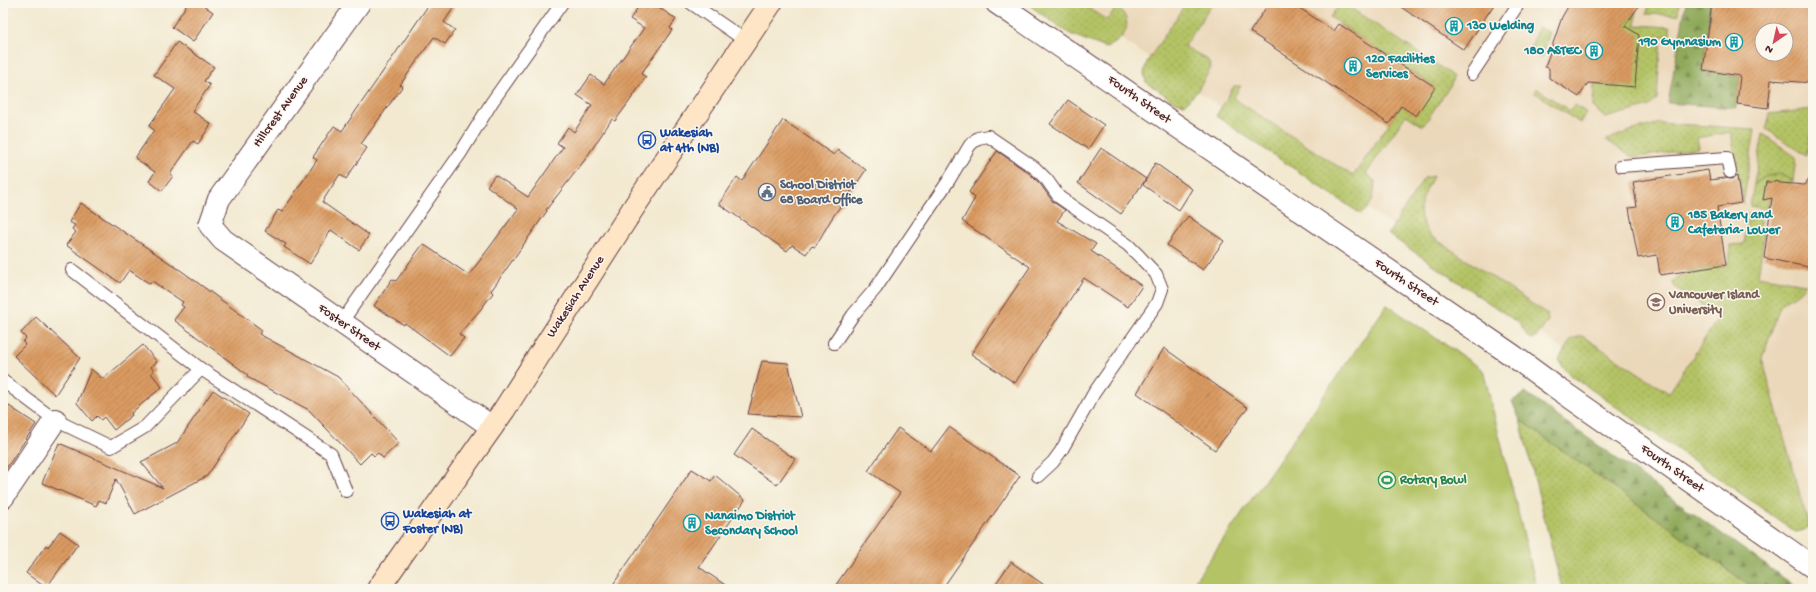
<svg xmlns="http://www.w3.org/2000/svg" width="1816" height="592" viewBox="0 0 1816 592" font-family="'Gochi Hand',sans-serif">
	<style>
		.built { fill: #ebd8ba; fill-rule: evenodd }
		.grass { fill: url(#grass-dots); stroke: #7e7148 }
		.forest { fill: url(#forest-firs); stroke: #6c6442 }
		.garden { fill: url(#garden-furrows); stroke: #7e7148 }
		.pitch { fill: #b3c365; stroke: #7e7148 }
		.building { fill: url(#building-hatch); fill-rule: evenodd }
		.lines { fill: none; stroke-linecap: round; stroke-linejoin: round }
		.lane-casing { stroke: #633d44; stroke-width: 14 }
		.street-casing { stroke: #633d44; stroke-width: 24 }
		.secondary-casing { stroke: #633d44; stroke-width: 24 }
		.lane { stroke: #fff; stroke-width: 12 }
		.street { stroke: #fff; stroke-width: 22 }
		.secondary { stroke: #fde5c5; stroke-width: 22 }
		.labels { text-anchor: middle; dominant-baseline: central; stroke-width: 3; stroke-linejoin: round; paint-order: stroke }
		.culture-label { font-size: 13px; font-weight: bold; fill: #0d838f; stroke: #fbf7ec; text-anchor: start }
		.street-label { font-size: 13px; fill: #4a1f2b; stroke: #fbf7ec }
		.transit-label { font-size: 13px; font-weight: bold; fill: #164399; stroke: #fbf7ec; text-anchor: start }
		.service-label { font-size: 13px; font-weight: bold; fill: #4e5e75; stroke: #fbf7ec; text-anchor: start }
		.education-label { font-size: 13px; font-weight: bold; fill: #785e54; stroke: #fbf7ec; text-anchor: start }
		.leisure-label { font-size: 13px; font-weight: bold; fill: #27864d; stroke: #fbf7ec; text-anchor: start }
	</style>
	<defs>
		<pattern id="grass-dots" width="8" height="8" patternUnits="userSpaceOnUse"><rect width="8" height="8" fill="#b3c365"/><path d="M2 2h.1M6 6h.1" fill="none" stroke="#9ba758" stroke-width="1.8" stroke-linecap="round"/></pattern>
		<pattern id="forest-firs" width="22" height="20" patternUnits="userSpaceOnUse"><rect width="22" height="20" fill="#8ea95a"/><path d="M5 1l3.5 6h-7zM16 11l3.5 6h-7z" fill="#76894b"/></pattern>
		<pattern id="garden-furrows" width="10" height="10" patternUnits="userSpaceOnUse"><rect width="10" height="10" fill="#b3c365"/><path d="M-1 1l2-2M0 10L10 0M9 11l2-2" fill="none" stroke="#9ba758"/></pattern>
		<pattern id="building-hatch" width="6" height="6" patternUnits="userSpaceOnUse"><rect width="6" height="6" fill="#da9b62"/><path d="M-1 1l2-2M0 6l6-6M5 7l2-2" fill="none" stroke="#b37e51"/></pattern>
	</defs>
	<rect width="100%" height="100%" fill="#fbf7ec"/>
	<filter id="ink" filterUnits="userSpaceOnUse"><feTurbulence type="fractalNoise" baseFrequency=".025" numOctaves="2"/><feDisplacementMap in="SourceGraphic" scale="8" xChannelSelector="R" yChannelSelector="G"/><feConvolveMatrix kernelMatrix="1 2 1 2 8 2 1 2 1" color-interpolation-filters="sRGB"/></filter>
	<filter id="wash" filterUnits="userSpaceOnUse"><feTurbulence type="fractalNoise" baseFrequency=".012" numOctaves="4" result="noise"/><feDisplacementMap in="SourceGraphic" scale="16" xChannelSelector="R" yChannelSelector="G"/><feGaussianBlur stdDeviation="0.9" result="paint"/><feColorMatrix in="noise" values="0 0 0 0 0 0 0 0 0 0 0 0 0 0 0 0 0 1.4 0 .05"/><feComposite in="paint" operator="in"/></filter>
	<g filter="url(#wash)">
		<rect width="100%" height="100%" fill="#f2e9d0"/>
		<path class="built" d="M1069 3H1813V533L1415 241ZM1762 30H1786V54H1762Z"/>
		<g class="grass">
			<path d="M1026 3H1080L1107 20 1116 8H1119C1135 24 1124 40 1106 48L1070 34Z"/>
			<path d="M1186 3H1213L1184 46 1208 60 1211 68 1196 93 1185 104 1175 102 1146 82 1144 73 1147 62Z"/>
			<path d="M1648 3H1679L1678 15 1647 14Z"/>
			<path d="M1339 5H1346L1446 71 1453 77 1452 83 1423 126 1406 115 1366 174 1375 181C1374 195 1374 205 1361 214L1216 116 1234 86H1241L1233 98 1353 176 1401 106 1435 87 1380 50 1374 59 1362 39 1330 17Z"/>
			<path d="M1636 11V25L1670 27V36H1661L1657 99 1650 106 1605 118 1593 107 1594 84 1635 86 1625 26Z"/>
			<path d="M1813 109V127L1806 155 1766 129 1770 114Z"/>
			<path d="M1660 123 1755 129 1743 204 1731 132 1697 138 1699 148 1639 157H1632L1606 140 1630 131Z"/>
			<path d="M1763 134 1796 157 1793 181C1776 171 1770 174 1754 184Z"/>
			<path d="M1433 176C1422 200 1412 212 1431 236L1547 314 1548 321 1538 335 1532 339 1528 337 1520 324 1388 234 1424 178Z"/>
			<path d="M1748 214 1761 216 1759 229 1765 230 1758 276 1805 284C1799 295 1788 297 1780 306L1762 358 1809 527 1804 530 1796 532 1569 374 1563 367 1559 359 1571 339 1582 336 1669 393 1719 317 1675 287 1673 283C1679 268 1713 268 1727 265L1730 256V245L1744 244Z"/>
			<path d="M1520 420 1755 589H1562Z"/>
		</g>
		<g class="forest">
			<path d="M1686 3H1711L1703 70 1740 76 1736 108 1668 103Z"/>
			<path d="M1525 393 1799 589H1755L1520 420 1512 401Z"/>
		</g>
		<g class="garden">
			<path d="M1538 28 1550 32 1542 57 1529 53Z"/>
			<path d="M1536 88 1570 111 1575 105 1587 113 1580 123 1534 92Z"/>
			<path d="M1779 174 1793 181 1788 186 1766 182 1764 192 1771 193 1768 209 1750 206 1754 184 1765 177Z"/>
		</g>
		<path class="pitch" d="M1387 305 1483 370 1537 589H1189Z"/>
		<g id="blocks">
			<g class="building">
				<path d="M188 3H200L213 12 193 42 172 27Z"/>
				<path d="M430 3H457L444 22 455 30 445 44 434 37 400 85 402 87 361 144 367 148 346 179 340 174 322 202 369 235 359 250 331 230 310 264 284 247 286 244 265 231 278 210 282 212 317 160 313 157 334 126 342 131Z"/>
				<path d="M641 3H652L676 19 670 28 672 30 641 74 646 77 629 102 615 121 612 119 584 161 546 210 547 211 491 291 493 293 481 309 459 334 464 338 450 356 405 323 404 325 374 306 392 279 396 281 423 244 469 275 518 209 487 186 495 175 528 197 563 147 557 143 568 127 574 132 592 105 577 95 591 75 604 84 644 28 630 19Z"/>
				<path d="M1269 3H1292L1334 31 1339 24 1435 87 1416 116 1401 106 1389 124 1250 32Z"/>
				<path d="M1395 3H1495L1464 50Z"/>
				<path d="M1570 3H1641L1625 26 1639 35 1635 87 1588 83 1579 97 1549 78V68L1545 67 1562 17Z"/>
				<path d="M1712 3H1813V83L1771 80 1768 108 1737 104 1740 76 1703 70ZM1762 30H1786V54H1762Z"/>
				<path d="M177 42 214 67 204 81 210 85 192 111 211 124 198 144 193 141 170 174 173 176 162 191 149 181 155 172 135 158 154 130 149 126 175 89 154 75Z"/>
				<path d="M1068 100 1104 125 1088 149 1050 124Z"/>
				<path d="M783 120 834 155 838 150 866 170 832 218 815 247 812 246 806 254 792 245 787 251 719 204 737 177 742 181Z"/>
				<path d="M1101 148 1146 179 1121 214 1078 183Z"/>
				<path d="M997 151 1030 174 1041 185 1053 202 1065 210 1057 221 1096 244 1091 251 1142 286 1128 307 1084 278 1015 383 971 354 1030 267 962 221 975 198 969 192Z"/>
				<path d="M1155 163 1192 189 1179 210 1143 185Z"/>
				<path d="M1708 170 1710 180 1725 178 1731 179 1737 176 1741 203 1717 207 1726 265 1660 275 1657 255 1638 258 1629 208 1637 207 1633 182Z"/>
				<path d="M1813 174V268L1764 258 1772 198 1763 200 1766 182H1775V181L1781 183 1805 185Z"/>
				<path d="M81 203 183 272 262 330 259 334 338 377 399 443 383 458 378 453 374 456 371 453 360 464 309 410 247 377 248 375 174 320 184 307 181 305 183 302 152 281 150 284 129 270 120 283 66 245 76 232 72 229 75 225 69 222Z"/>
				<path d="M1188 216 1224 241 1203 270 1167 245Z"/>
				<path d="M36 317 80 358 55 395 14 356 25 345 23 342 26 338 21 333Z"/>
				<path d="M143 345 157 362 151 367 154 371 151 373 162 387 131 413 132 415 114 430 104 417 101 420 97 416 92 421 77 403 91 369 103 379Z"/>
				<path d="M1164 348 1248 408 1215 450 1137 393Z"/>
				<path d="M762 361 788 363 801 417 748 414Z"/>
				<path d="M213 390 249 414 207 476 135 514 116 479 106 503 99 500 96 506 42 483 59 443 163 488 141 462 177 443Z"/>
				<path d="M3 402 36 424 3 473Z"/>
				<path d="M949 427 1020 476 942 589H833L900 493 868 471 898 428 931 451Z"/>
				<path d="M752 429 795 459 777 485 734 455Z"/>
				<path d="M692 469 711 481 715 475 745 500 699 567 731 589H610Z"/>
				<path d="M60 531 78 544 46 588 26 573 46 545 48 547Z"/>
				<path d="M1011 562 1050 589H992Z"/>
			</g>
		</g>
	</g>
	<g filter="url(#ink)">
		<use href="#blocks" fill-opacity="0" stroke="#633d44" stroke-width="1"/>
		<g class="lines">
			<defs>
				<g id="lane">
					<path d="M691 3 746 41"/>
					<path d="M1472 74 1519 3"/>
					<path d="M1621 166 1727 158 1730 172"/>
					<path d="M72 270 201 369 331 454 346 491"/>
					<path d="M341 323 460 154 492 102 562 3"/>
					<path d="M834 343 853 315 876 288 949 180 970 145 978 138 988 136 1035 168 1047 180 1059 197 1128 245 1140 257 1156 274 1162 289 1157 303 1094 393 1061 451 1053 462 1038 476"/>
					<path d="M3 381 55 420 111 447 145 427 201 369"/>
				</g>
				<g id="street">
					<path d="M359 3 219 199 210 225 223 240 492 427"/>
					<path d="M997 3 1512 355 1557 388 1813 567"/>
					<path d="M3 497 55 420"/>
				</g>
				<path id="secondary" d="M378 589 504 410 634 207 771 3"/>
			</defs>
			<use href="#lane" class="lane-casing"/>
			<use href="#street" class="street-casing"/>
			<use href="#secondary" class="secondary-casing"/>
			<use href="#lane" class="lane"/>
			<use href="#street" class="street"/>
			<use href="#secondary" class="secondary"/>
		</g>
	</g>
	<defs>
		<symbol id="building-ring" viewBox="-11 -11 22 22"><circle r="9.5" fill="#fbf7ec" stroke="#0f9aa8" stroke-width="1.5"/><path d="M-4-6H4V6H1V3H-1V6H-4ZM-2.5-4.3h1.7v1.8h-1.7ZM.8-4.3h1.7v1.8H.8ZM-2.5-1h1.7V.8h-1.7ZM.8-1h1.7V.8H.8Z" fill="#0f9aa8"/></symbol>
		<symbol id="bus-ring" viewBox="-11 -11 22 22"><circle r="9.5" fill="#fbf7ec" stroke="#1a4fb4" stroke-width="1.5"/><path d="M-5-6H5V4H4V6H2V4H-2V6H-4V4H-5ZM-3.5-4V0h7V-4ZM-3.5 1.2v1.5H-2V1.2ZM2 1.2v1.5H3.5V1.2Z" fill="#1a4fb4"/></symbol>
		<symbol id="civic-ring" viewBox="-11 -11 22 22"><circle r="9.5" fill="#fbf7ec" stroke="#5c6f8a" stroke-width="1.5"/><path d="M-.6-6.5H3V-4.5H.6V-3L4-1V1h2V6H-6V1h2V-1L-.6-3ZM-1.2 2.5V6h2.4V2.5Z" fill="#5c6f8a"/></symbol>
		<symbol id="university-ring" viewBox="-11 -11 22 22"><circle r="9.5" fill="#fbf7ec" stroke="#8d6e63" stroke-width="1.5"/><path d="M0-5L7-2L0 1L-7-2ZM-4 1L0 2.5L4 1V4Q0 6-4 4Z" fill="#8d6e63"/></symbol>
		<symbol id="stadium-ring" viewBox="-11 -11 22 22"><circle r="9.5" fill="#fbf7ec" stroke="#2e9e5b" stroke-width="1.5"/><path d="M0-5a6.5 5 0 1 0 0 10a6.5 5 0 1 0 0-10ZM-3.5-1.8h7v3.6h-7Z" fill="#2e9e5b"/></symbol>
	</defs>
	<g fill-rule="evenodd">
		<use href="#building-ring" x="1444" y="16" width="20" height="20"/>
		<use href="#building-ring" x="1724" y="32" width="20" height="20"/>
		<use href="#building-ring" x="1584" y="41" width="20" height="20"/>
		<use href="#building-ring" x="1343" y="56" width="20" height="20"/>
		<use href="#bus-ring" x="637" y="130" width="20" height="20"/>
		<use href="#civic-ring" x="757" y="182" width="20" height="20"/>
		<use href="#building-ring" x="1665" y="212" width="20" height="20"/>
		<use href="#university-ring" x="1646" y="292" width="20" height="20"/>
		<use href="#stadium-ring" x="1377" y="470" width="20" height="20"/>
		<use href="#bus-ring" x="380" y="511" width="20" height="20"/>
		<use href="#building-ring" x="682" y="513" width="20" height="20"/>
	</g>
	<g class="labels">
		<g class="culture-label">
			<text x="1467" y="26">130 Welding</text>
			<text x="1721" y="42" text-anchor="end">190 Gymnasium</text>
			<text x="1581" y="51" text-anchor="end">180 ASTEC</text>
			<text x="1366" y="59">120 Facilities<tspan x="1366" dy="15">Services</tspan></text>
			<text x="1688" y="215">185 Bakery and<tspan x="1688" dy="15">Cafeteria- Lower</tspan></text>
			<text x="705" y="516">Nanaimo District<tspan x="705" dy="15">Secondary School</tspan></text>
		</g>
		<g class="street-label">
			<text transform="translate(1139 100) rotate(35)">Fourth Street</text>
			<text transform="translate(281 112) rotate(-54)">Hillcrest Avenue</text>
			<text transform="translate(1406 283) rotate(34)">Fourth Street</text>
			<text transform="translate(576 297) rotate(-57)">Wakesiah Avenue</text>
			<text transform="translate(349 328) rotate(35)">Foster Street</text>
			<text transform="translate(1672 469) rotate(35)">Fourth Street</text>
		</g>
		<g class="transit-label">
			<text x="660" y="133">Wakesiah<tspan x="660" dy="15">at 4th (NB)</tspan></text>
			<text x="403" y="514">Wakesiah at<tspan x="403" dy="15">Foster (NB)</tspan></text>
		</g>
		<g class="service-label">
			<text x="780" y="185">School District<tspan x="780" dy="15">68 Board Office</tspan></text>
		</g>
		<g class="education-label">
			<text x="1669" y="295">Vancouver Island<tspan x="1669" dy="15">University</tspan></text>
		</g>
		<g class="leisure-label">
			<text x="1400" y="480">Rotary Bowl</text>
		</g>
	</g>
	<rect width="1816" height="592" fill="none" stroke="#fbf7ec" stroke-width="16"/>
	<g transform="translate(1774 42) rotate(214)"><circle r="19" fill="#fbf7ec" stroke="#b4a19f"/>
	<path d="M0-3L7 15L0 10L-7 15Z" fill="#d1495b"/>
	<text y="-6" font-size="11" font-weight="bold" text-anchor="middle" fill="#4a1f2b">N</text>
	</g>
</svg>
